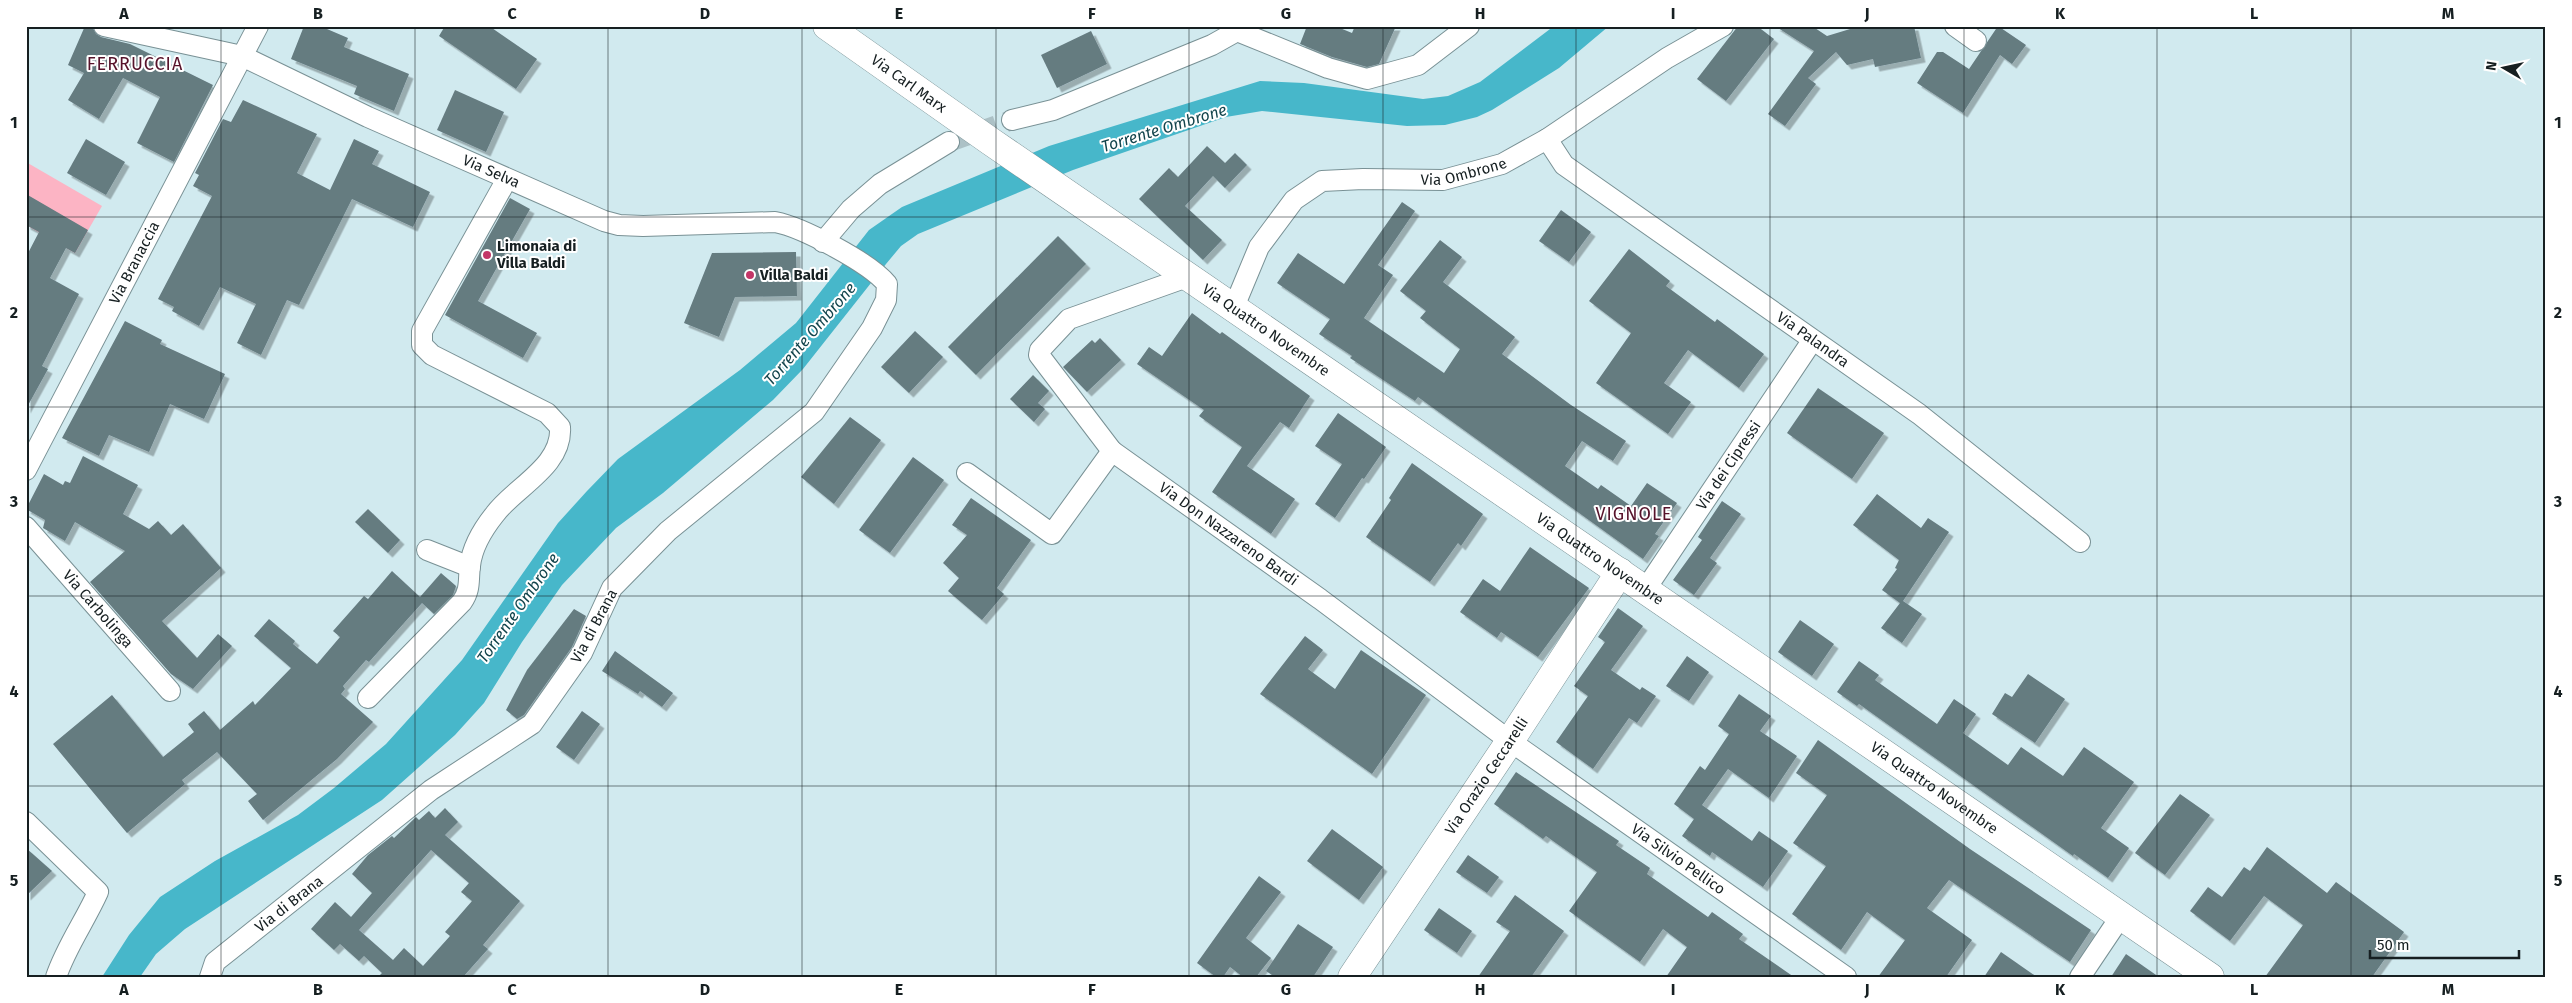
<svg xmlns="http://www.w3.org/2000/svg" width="2572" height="1003" viewBox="0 0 2572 1003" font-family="'Fira Sans',sans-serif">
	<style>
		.green { fill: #fcb4c4 }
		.water { fill: #47b7ca }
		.building { fill: #657b80; fill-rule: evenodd; filter: url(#shadow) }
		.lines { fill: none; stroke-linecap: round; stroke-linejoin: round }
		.street-tunnel { stroke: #acc1c6; stroke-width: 20; stroke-dasharray: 20 10; stroke-linecap: butt }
		.street-casing { stroke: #799195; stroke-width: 22 }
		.secondary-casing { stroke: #799195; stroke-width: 29 }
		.street { stroke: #fff; stroke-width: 20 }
		.secondary { stroke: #fff; stroke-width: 28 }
		.grid { fill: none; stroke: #161f21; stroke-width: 1; stroke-opacity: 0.55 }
		.poi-dot { fill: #c33667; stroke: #fff; stroke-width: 2 }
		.labels { text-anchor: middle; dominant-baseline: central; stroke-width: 4; stroke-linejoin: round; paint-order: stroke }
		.street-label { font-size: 15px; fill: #161f21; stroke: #fff }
		.poi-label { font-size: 15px; font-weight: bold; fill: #161f21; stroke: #fff; text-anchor: start }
		.water-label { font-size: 16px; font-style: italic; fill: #13454d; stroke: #fff }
		.quarter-label { font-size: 18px; letter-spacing: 1px; fill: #57132b; stroke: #fff }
		.neatline { fill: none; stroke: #161f21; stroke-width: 2 }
		.grid-label { font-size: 16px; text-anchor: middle; font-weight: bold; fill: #161f21 }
	</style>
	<defs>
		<filter id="shadow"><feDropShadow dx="4.5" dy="4.5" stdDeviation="0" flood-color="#0004"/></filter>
	</defs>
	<rect width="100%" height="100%" fill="#d1eaef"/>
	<path class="green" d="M26 162 102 206 75 253 26 225Z"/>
	<path class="water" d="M1554 26H1609L1559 68 1492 110 1477 117 1445 125 1407 126 1262 111 1226 117 1073 170 918 234 901 246 886 264 803 369 773 400 663 493 616 528 562 585 522 642 484 703 455 735 382 800 185 929 156 954 140 977H102L129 935 160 897 215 861 298 815 334 788 386 744 462 660 558 523 587 491 618 459 740 370 796 323 869 230 902 207 1049 146 1260 81 1304 83 1423 99 1448 96 1480 82Z"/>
	<g class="building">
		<path d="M85 26H92L96 34 101 37 130 44 213 85 174 162 137 143 160 97 123 78 99 119 68 100 84 73 68 65Z"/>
		<path d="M304 26H320L348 38 344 47 409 74 394 111 354 94 357 86 291 59Z"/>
		<path d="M445 26H489L537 59 516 89 439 36Z"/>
		<path d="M1307 26H1335L1352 33 1355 26H1396L1379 64 1367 67 1332 57 1300 44Z"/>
		<path d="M1738 26H1757L1774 39 1726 101 1697 79Z"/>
		<path d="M1775 26H1812L1827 36 1860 26H1914L1921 58 1875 67 1873 59 1847 65 1836 52 1808 78 1816 84 1785 126 1768 114 1814 51Z"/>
		<path d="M1998 26 2026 45 2012 64 2000 55 1963 113 1917 83 1937 52H1943L1969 69Z"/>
		<path d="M1091 31 1107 64 1057 88 1041 55Z"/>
		<path d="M455 90 504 112 486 152 437 130Z"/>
		<path d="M243 100 317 134 297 173 330 190 354 139 379 151 372 164 430 192 413 227 352 199 299 305 287 300 261 355 237 343 256 304 220 287 199 326 172 311 174 307 158 299 212 196 193 186 199 175 195 173 223 119 231 122Z"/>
		<path d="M86 139 125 162 106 195 67 173Z"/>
		<path d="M1207 146 1225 163 1235 153 1247 165 1225 188 1213 176 1185 206 1222 240 1203 260 1139 199 1169 168 1178 177Z"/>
		<path d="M26 194 88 230 75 253 66 248 50 278 79 294 42 366 48 369 26 409V257L39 232 26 225Z"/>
		<path d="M510 198 530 209 478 301 537 333 523 358 445 315Z"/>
		<path d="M1402 202 1415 211 1378 265 1393 275 1364 318 1444 373 1460 349 1420 318 1426 311 1400 291 1440 240 1462 257 1443 282 1515 337 1502 354 1571 405 1626 441 1613 461 1582 441 1565 466 1598 489 1601 485 1631 506 1647 483 1677 503 1655 534 1659 536 1643 559 1418 397 1415 401 1350 358 1352 356 1319 334 1330 319 1277 283 1298 253 1344 284Z"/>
		<path d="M1561 210 1591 232 1569 262 1539 241Z"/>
		<path d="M1058 236 1086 264 976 375 948 347Z"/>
		<path d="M1629 249 1670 281 1666 286 1715 322 1717 319 1764 354 1739 388 1688 350 1664 383 1691 402 1668 434 1596 383 1631 333 1589 301Z"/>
		<path d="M796 252 797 296 735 297 719 337 684 323 712 253Z"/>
		<path d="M1192 313 1220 334 1222 332 1310 396 1289 428 1280 422 1247 466 1295 499 1271 534 1212 492 1242 447 1199 416 1204 410 1137 364 1149 347 1162 356Z"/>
		<path d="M125 321 162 340 160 344 225 374 204 419 170 404 149 452 109 435 99 456 62 438Z"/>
		<path d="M915 331 943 357 909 393 881 367Z"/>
		<path d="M1100 338 1121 360 1087 392 1063 367 1092 340 1095 343Z"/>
		<path d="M1033 375 1049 391 1038 403 1045 409 1034 422 1010 399Z"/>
		<path d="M1818 388 1884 433 1852 479 1787 433Z"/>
		<path d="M1338 413 1386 447 1364 479 1362 478 1335 518 1315 504 1342 464 1315 446Z"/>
		<path d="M850 417 881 440 834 504 801 477Z"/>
		<path d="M83 456 138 485 123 514 149 529 158 521 171 535 183 524 221 568 162 621 197 658 218 634 232 646 193 689 171 674 90 582 125 551 75 522 65 541 43 528 45 520 26 509 44 474 63 485 65 481 70 483Z"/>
		<path d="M913 457 944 480 890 553 859 530Z"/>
		<path d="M1412 463 1483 514 1461 546 1458 543 1430 582 1366 537 1391 500 1389 498Z"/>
		<path d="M1877 494 1921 528 1928 518 1949 532 1903 601 1922 614 1902 643 1881 628 1900 603 1882 590 1897 569 1895 568 1899 560 1853 525Z"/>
		<path d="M971 498 1031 540 997 588 1004 594 982 620 948 591 959 578 943 563 967 535 952 525Z"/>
		<path d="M1722 501 1741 514 1710 558 1717 563 1694 595 1673 580 1702 540 1698 537Z"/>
		<path d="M368 509 400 540 388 553 355 522Z"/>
		<path d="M1530 547 1589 588 1538 657 1501 632 1497 638 1460 612 1483 579 1500 591Z"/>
		<path d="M392 571 420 597 441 573 456 586 453 595 434 614 422 603 369 662 366 660 343 686 345 689 341 694 373 722 337 759 263 820 248 801 257 794 217 752 182 780 185 784 127 833 53 744 112 695 163 757 194 732 188 724 204 711 220 730 253 701 255 705 291 668 254 636 269 619 295 641 293 644 317 664 340 637 333 631 364 596 368 599Z"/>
		<path d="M1618 608 1643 626 1611 670 1640 690 1642 687 1656 696 1637 723 1629 718 1593 769 1556 742 1588 696 1574 686 1605 642 1598 637Z"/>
		<path d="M574 609 586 616 572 647 524 715 517 719 506 710 527 670Z"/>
		<path d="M1800 620 1834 644 1812 676 1778 652Z"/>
		<path d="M1305 636 1323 650 1308 669 1335 689 1361 650 1426 695 1372 774 1260 694Z"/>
		<path d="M615 651 673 693 662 707 640 691 638 694 602 671Z"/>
		<path d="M1687 656 1709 672 1689 701 1666 686Z"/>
		<path d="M1859 661 1879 675 1875 680 1937 724 1954 699 1976 714 1963 733 2008 765 2021 747 2063 776 2084 747 2134 782 2101 828 2129 848 2108 878 2074 854 2073 856 1859 704 1857 706 1837 692Z"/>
		<path d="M2028 674 2065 699 2035 743 1992 714 2005 693 2012 697Z"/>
		<path d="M1739 694 1771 716 1760 731 1797 756 1769 798 1728 769 1702 805 1752 841 1759 831 1788 851 1763 887 1712 852 1710 856 1682 836 1694 819 1674 804 1700 766 1705 770 1729 734 1718 726Z"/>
		<path d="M582 711 600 724 574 760 556 747Z"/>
		<path d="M1818 740 1970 849 2091 930 2070 962 1949 880 1927 908 1972 940 1946 977H1878L1905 940 1867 912 1841 950 1792 914 1826 866 1793 843 1827 795 1796 773Z"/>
		<path d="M1516 772 1619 841 1616 845 1650 868 1647 874 1708 917 1712 912 1743 934 1739 939 1794 977H1666L1687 947 1663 929 1640 962 1569 911 1597 872 1546 836 1543 839 1494 804Z"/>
		<path d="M2180 794 2210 815 2165 875 2135 853Z"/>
		<path d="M445 808 458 822 445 835 520 901 483 945 488 949 463 977H378L382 973 364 956 359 961 340 944 334 950 311 929 335 902 351 917 372 893 352 874 368 855 392 836 394 838 416 817 419 820 429 811 435 818ZM431 850 469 883 461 892 472 901 445 932 450 936 423 966 404 948 393 960 359 930Z"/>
		<path d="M1332 829 1383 867 1359 900 1307 861Z"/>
		<path d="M2267 847 2327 893 2336 882 2404 932 2372 977H2265L2303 925 2264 896 2230 941 2190 911 2208 887 2222 897 2244 867 2250 871Z"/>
		<path d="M26 848 52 871 26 896Z"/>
		<path d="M1468 855 1499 877 1487 893 1456 872Z"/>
		<path d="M1259 876 1281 892 1246 938 1271 958 1256 977H1243L1230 967 1223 977H1216L1197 963Z"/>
		<path d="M1515 895 1564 931 1531 977H1478L1510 931 1496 922Z"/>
		<path d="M1439 908 1472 931 1457 953 1424 930Z"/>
		<path d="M1298 924 1333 947 1313 977H1275L1266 971Z"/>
		<path d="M2001 952 2037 977H1984Z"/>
		<path d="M2126 954 2159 977H2111Z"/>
	</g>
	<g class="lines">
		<path class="street-tunnel" d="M949 142 1012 120"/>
		<defs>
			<g id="street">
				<path id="s1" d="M104 26 242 56 368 117 604 221 619 225 643 226 775 222C802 227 870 263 887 284L886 300 872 328 814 412 668 531 612 588 582 653 532 724 431 790 215 962 210 977"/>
				<path d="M1233 26 1237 31 1328 68 1367 79 1418 65 1469 26"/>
				<path d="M1955 26 1976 41"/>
				<path d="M1012 120 1053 110 1212 45 1237 31"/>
				<path id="s2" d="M1547 139 1564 165 1919 414 2080 542"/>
				<path d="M823 242 851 209 880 184 949 142"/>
				<path id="s3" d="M1234 307 1259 247 1294 200 1322 181 1363 179 1443 180 1502 164 1547 139 1667 58 1723 26"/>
				<path d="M1112 451 1039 355 1040 350 1069 319 1190 276"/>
				<path id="s4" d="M26 470 258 26"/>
				<path id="s5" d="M967 473 1052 534 1112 451 1320 599 1510 741 1846 977"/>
				<path id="s6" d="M26 527 170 691"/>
				<path d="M427 550 470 567"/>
				<path id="s7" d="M1645 590 1812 341"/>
				<path d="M368 698 462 602C471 589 468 580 470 566 472 547 483 529 495 514 515 487 563 466 560 427L547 413 432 355 422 345V331L507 179"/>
				<path d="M26 822 98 892C85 921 66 947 56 977"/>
				<path d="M2080 977 2121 916"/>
			</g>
			<g id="secondary">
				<path id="s8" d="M827 26 990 141 2210 977"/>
				<path id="s9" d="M1352 977 1510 741 1620 572"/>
			</g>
		</defs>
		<use href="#street" class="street-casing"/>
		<use href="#secondary" class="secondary-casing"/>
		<use href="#street" class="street"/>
		<use href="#secondary" class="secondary"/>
	</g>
	<path class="grid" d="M221 26V977M415 26V977M608 26V977M802 26V977M996 26V977M1189 26V977M1383 26V977M1576 26V977M1770 26V977M1964 26V977M2157 26V977M2351 26V977M26 217H2546M26 407H2546M26 596H2546M26 786H2546"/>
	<g class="poi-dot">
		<circle cx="487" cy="255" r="5"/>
		<circle cx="750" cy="275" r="5"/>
	</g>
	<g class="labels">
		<g class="street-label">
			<text stroke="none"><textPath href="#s8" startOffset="100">Via Carl Marx</textPath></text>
			<text stroke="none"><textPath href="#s3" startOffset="300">Via Ombrone</textPath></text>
			<text stroke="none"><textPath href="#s1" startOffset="416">Via Selva</textPath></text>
			<text stroke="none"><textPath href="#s4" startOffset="234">Via Branaccia</textPath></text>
			<text stroke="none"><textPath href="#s8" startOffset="534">Via Quattro Novembre</textPath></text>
			<text stroke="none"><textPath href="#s2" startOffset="335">Via Palandra</textPath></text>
			<text stroke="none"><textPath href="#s7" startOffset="150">Via dei Cipressi</textPath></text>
			<text stroke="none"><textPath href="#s5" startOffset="350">Via Don Nazzareno Bardi</textPath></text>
			<text stroke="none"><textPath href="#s8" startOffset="939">Via Quattro Novembre</textPath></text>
			<text stroke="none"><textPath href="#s6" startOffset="109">Via Carbolinga</textPath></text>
			<text transform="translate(594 626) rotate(-62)">Via di Brana</text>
			<text stroke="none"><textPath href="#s9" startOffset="242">Via Orazio Ceccarelli</textPath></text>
			<text stroke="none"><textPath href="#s8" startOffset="1344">Via Quattro Novembre</textPath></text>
			<text stroke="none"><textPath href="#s5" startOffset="905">Via Silvio Pellico</textPath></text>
			<text transform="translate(289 904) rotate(-38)">Via di Brana</text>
		</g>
		<g class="poi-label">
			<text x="497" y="246">Limonaia di<tspan x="497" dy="17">Villa Baldi</tspan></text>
			<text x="760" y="275">Villa Baldi</text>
		</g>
		<g class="water-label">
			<text transform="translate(1164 128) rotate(-17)">Torrente Ombrone</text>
			<text transform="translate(810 334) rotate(-49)">Torrente Ombrone</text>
			<text transform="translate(518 608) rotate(-55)">Torrente Ombrone</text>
		</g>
		<g class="quarter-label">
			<text x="135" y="64">FERRUCCIA</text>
			<text x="1634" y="514">VIGNOLE</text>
		</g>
	</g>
	<rect width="2572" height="1003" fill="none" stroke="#ffffff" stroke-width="55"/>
	<g transform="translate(2504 68) rotate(279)" stroke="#ffffff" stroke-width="4" paint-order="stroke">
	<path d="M0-4L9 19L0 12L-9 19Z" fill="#161f21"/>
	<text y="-8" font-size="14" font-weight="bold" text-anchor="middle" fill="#161f21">N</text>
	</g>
	<path d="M2370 950v8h149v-8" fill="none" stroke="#161f21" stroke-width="2.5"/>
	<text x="2377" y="950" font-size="15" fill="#161f21" stroke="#ffffff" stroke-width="4" paint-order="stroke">50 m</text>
	<rect x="28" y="28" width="2516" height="948" class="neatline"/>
	<g class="grid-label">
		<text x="124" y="19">A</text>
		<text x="318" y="19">B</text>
		<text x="512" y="19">C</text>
		<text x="705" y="19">D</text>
		<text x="899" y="19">E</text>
		<text x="1092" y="19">F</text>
		<text x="1286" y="19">G</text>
		<text x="1480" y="19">H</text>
		<text x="1673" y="19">I</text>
		<text x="1867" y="19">J</text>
		<text x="2060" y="19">K</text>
		<text x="2254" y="19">L</text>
		<text x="2448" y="19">M</text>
		<text x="14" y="128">1</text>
		<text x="2558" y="128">1</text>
		<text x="14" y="318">2</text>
		<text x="2558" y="318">2</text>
		<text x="14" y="507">3</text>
		<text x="2558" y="507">3</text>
		<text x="14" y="697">4</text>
		<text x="2558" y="697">4</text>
		<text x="14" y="886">5</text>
		<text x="2558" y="886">5</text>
		<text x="124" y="995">A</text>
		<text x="318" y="995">B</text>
		<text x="512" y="995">C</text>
		<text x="705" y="995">D</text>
		<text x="899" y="995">E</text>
		<text x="1092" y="995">F</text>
		<text x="1286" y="995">G</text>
		<text x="1480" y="995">H</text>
		<text x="1673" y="995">I</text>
		<text x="1867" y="995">J</text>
		<text x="2060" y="995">K</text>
		<text x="2254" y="995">L</text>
		<text x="2448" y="995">M</text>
	</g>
</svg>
